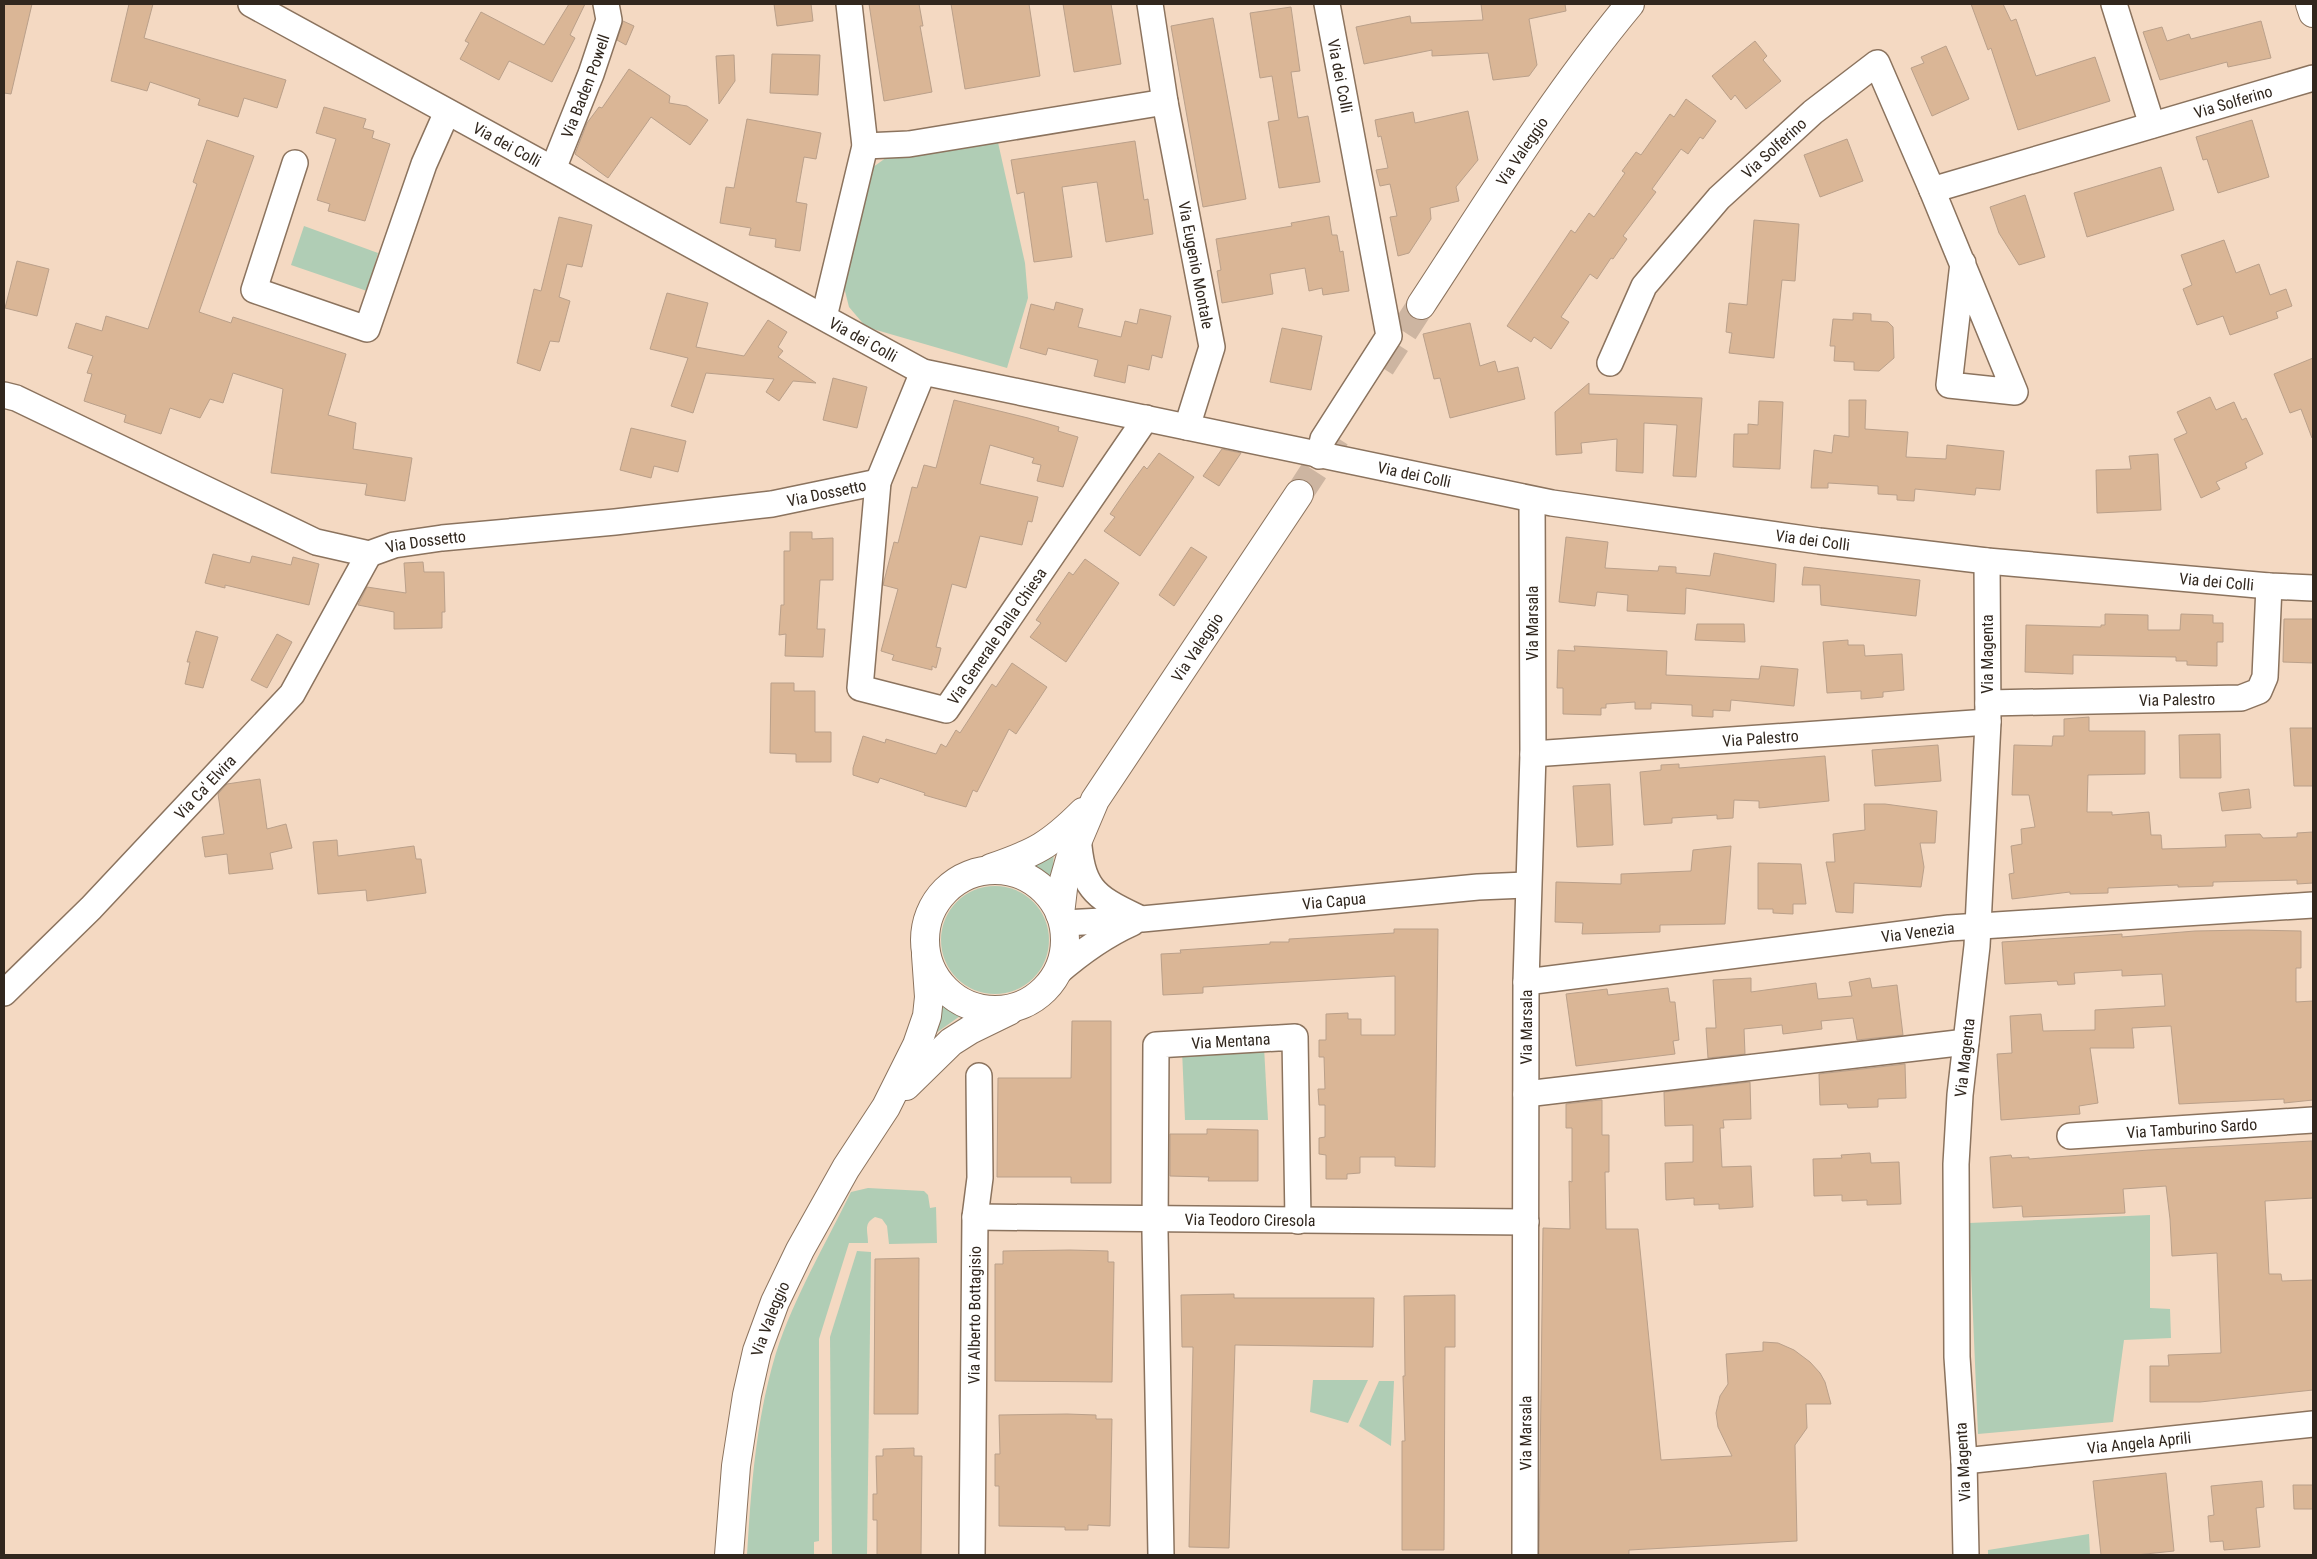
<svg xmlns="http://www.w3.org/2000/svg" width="2317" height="1559" viewBox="0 0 2317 1559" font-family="'Roboto Condensed',sans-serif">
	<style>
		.green { fill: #b0cdb5 }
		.building { fill: #dab696; stroke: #baa08a }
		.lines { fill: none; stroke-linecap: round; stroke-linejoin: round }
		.secondary-tunnel { stroke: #cdb5a1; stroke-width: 28; stroke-dasharray: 28 14; stroke-linecap: butt }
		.minor-casing { stroke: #8b735e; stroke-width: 28 }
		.tertiary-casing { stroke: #8b735e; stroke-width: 30 }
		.secondary-casing { stroke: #8b735e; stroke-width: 30 }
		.minor { stroke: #fff; stroke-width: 25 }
		.tertiary { stroke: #fff; stroke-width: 28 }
		.secondary { stroke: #fff; stroke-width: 28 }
		.labels { text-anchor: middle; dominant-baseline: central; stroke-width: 4; stroke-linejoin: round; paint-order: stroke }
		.street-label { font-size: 16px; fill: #31271e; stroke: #fff }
	</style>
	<rect width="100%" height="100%" fill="#f4d9c2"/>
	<g class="green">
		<path d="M997 138 1025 263 1028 298 1007 368 866 327 849 307 844 287 869 170 890 155Z"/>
		<path d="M304 226 378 253 367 291 291 265Z"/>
		<path d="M1054 851 1052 883 1028 867Z"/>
		<circle cx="995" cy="940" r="54"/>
		<path d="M940 1002 963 1014 936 1033Z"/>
		<path d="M1264 1047 1268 1120H1185L1182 1050Z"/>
		<path d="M868 1188 924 1191 928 1195 930 1208 936 1207 937 1243 889 1244 887 1226 882 1219 875 1217C863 1224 868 1231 868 1243H849L819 1339V1541L814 1542V1555H747C751 1487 756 1419 776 1353 794 1297 825 1245 851 1192Z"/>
		<path d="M2150 1215V1308L2170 1309 2171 1338 2124 1340 2113 1422 1978 1434 1969 1223Z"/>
		<path d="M857 1251 871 1252 867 1555H832L830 1337Z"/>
		<path d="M1313 1380H1368L1348 1423 1310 1412Z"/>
		<path d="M1379 1381H1394L1391 1446 1359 1426Z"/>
		<path d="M2089 1534 2090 1555H1988V1550Z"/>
	</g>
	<g class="building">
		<path d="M4 4H32L11 94 4 93Z"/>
		<path d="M129 4H153L144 38 286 80 277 108 244 98 238 117 198 105 200 99 150 82 147 91 111 81Z"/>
		<path d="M569 4H585L570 35 575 38 552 82 509 61 499 80 460 59 469 43 465 41 481 12 544 45Z"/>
		<path d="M774 4H811L813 21 777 26Z"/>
		<path d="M869 4H919L923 26H920L932 92 884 101Z"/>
		<path d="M951 4H1029L1040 76 965 89Z"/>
		<path d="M1063 4H1111L1121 64 1074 72Z"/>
		<path d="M1481 4H1565L1566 11 1529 19 1537 65 1529 76 1493 80 1488 53 1432 56V50L1364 64 1356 27 1410 16 1411 23 1483 20Z"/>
		<path d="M1971 4H2003L2011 21 2016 19 2036 76 2095 57 2110 101 2018 130 1991 48 1988 50Z"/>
		<path d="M1291 7 1300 71 1291 72 1297 111 1298 118 1308 116 1320 182 1279 188 1268 122 1279 120 1272 76 1260 78 1250 13Z"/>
		<path d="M1213 18 1246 199 1203 207 1171 26Z"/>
		<path d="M623 21 634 26 626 45 617 40Z"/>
		<path d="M2261 21 2271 58 2228 67 2227 62 2160 80 2143 32 2162 27 2167 41 2189 34 2191 39Z"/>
		<path d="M1755 41 1767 56 1763 60 1781 81 1746 109 1735 95 1731 100 1712 76Z"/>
		<path d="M1946 46 1969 99 1932 116 1911 68 1924 63 1921 57Z"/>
		<path d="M772 54 820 55 818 95 770 93Z"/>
		<path d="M734 55 735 81 719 104 716 56Z"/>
		<path d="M629 69 670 96 669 103 687 106 708 120 690 145 651 117 608 178 575 154 587 123 599 107 602 108Z"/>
		<path d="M1686 99 1716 121 1703 139 1700 137 1688 154 1681 149 1652 189 1656 192 1623 236 1627 239 1613 259 1611 258 1597 279 1590 274 1561 317 1569 322 1551 349 1534 337 1531 342 1507 326 1571 230 1575 233 1589 213 1594 217 1625 173 1622 171 1636 152 1641 155 1670 114 1674 117Z"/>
		<path d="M324 107 366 119 363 128 374 131 372 138 390 144 365 221 328 211 330 204 317 200 336 139 316 133Z"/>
		<path d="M1468 111 1478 160 1456 187 1459 201 1430 208 1431 219 1409 253 1398 256 1390 217 1397 216 1390 184 1380 186 1376 170 1388 168 1381 136 1378 137 1375 120 1413 112 1415 123Z"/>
		<path d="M747 119 821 133 816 159 804 157 796 202 807 204 800 251 775 247 776 239 749 235 751 228 720 223 726 187 734 188Z"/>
		<path d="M2252 120 2269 177 2218 193 2207 159 2203 160 2196 137Z"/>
		<path d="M1847 139 1863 181 1820 197 1804 155Z"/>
		<path d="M207 140 254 156 199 312 231 323 233 317 346 354 328 415 356 423 353 449 412 458 405 501 365 495 367 484 271 473 283 389 233 373 223 403 210 399 200 418 170 408 161 434 124 422 126 415 84 401 92 374 87 373 93 356 68 348 76 323 102 331 106 316 148 329 197 184 193 182Z"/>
		<path d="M1135 141 1144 200 1148 199 1153 234 1106 242 1097 182 1062 187 1072 257 1034 262 1024 192 1017 194 1011 160Z"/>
		<path d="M2161 167 2174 210 2087 237 2074 193Z"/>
		<path d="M2025 195 2045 257 2019 265 1999 233 1990 207Z"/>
		<path d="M1329 216 1332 235H1337L1340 252 1343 251 1349 291 1323 295 1322 288 1309 291 1305 268 1270 274 1273 294 1222 303 1217 271 1221 270 1216 239 1292 226 1291 223Z"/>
		<path d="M559 217 592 225 582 267 567 264 559 297 570 301 559 342 550 341 540 371 517 363 534 289 541 291Z"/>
		<path d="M1754 220 1799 224 1795 281 1782 280 1774 358 1729 353 1732 333 1726 332 1729 303 1747 305Z"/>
		<path d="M2224 240 2236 273 2259 264 2270 295 2286 289 2292 306 2276 312 2278 318 2230 335 2223 316 2197 325 2183 289 2192 285 2181 255Z"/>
		<path d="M17 261 49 269 37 316 5 308Z"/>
		<path d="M667 293 708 303 696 347 744 356 768 320 787 332 778 347 783 351 778 357 816 383 793 381 779 401 766 392 774 379 706 373 693 413 671 406 688 358 650 349Z"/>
		<path d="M1056 302 1083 309 1078 327 1121 337 1125 321 1137 324 1140 309 1171 316 1162 358 1152 355 1149 370 1128 365 1125 383 1094 376 1098 360 1048 348 1046 355 1020 348 1031 304 1054 310Z"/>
		<path d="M1853 313 1871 314V321L1888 322 1893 327 1894 358 1879 371 1854 370V362L1834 361 1835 346H1830L1833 319 1853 320Z"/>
		<path d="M1470 323 1480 366 1495 361 1498 372 1518 367 1525 399 1450 418 1440 378 1434 379 1423 334Z"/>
		<path d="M1282 328 1322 336 1311 390 1270 382Z"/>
		<path d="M2313 358V438H2312L2301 409 2290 413 2274 374Z"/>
		<path d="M833 378 867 387 857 428 823 420Z"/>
		<path d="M1589 383V394L1702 398 1696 477 1673 476 1677 425 1644 423 1643 473 1616 471 1617 439 1581 443 1582 453 1556 455 1555 412Z"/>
		<path d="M2210 397 2216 410 2234 402 2242 420 2246 418 2263 454 2245 463 2247 468 2216 482 2220 489 2201 498 2174 439 2187 433 2177 412Z"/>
		<path d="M954 400 1028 418 1059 427 1058 431 1078 437 1063 487 1037 481 1041 465 1032 463 1034 458 990 445 980 484 1038 497 1032 522 1028 521 1022 545 980 536 966 588 952 584 936 647 941 648 936 668 932 666V670L892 660 894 655 881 651 898 589 883 585 894 542 898 543 912 487 917 488 924 465 936 468Z"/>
		<path d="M1849 400H1866L1865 429 1908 432 1906 457 1946 459 1947 445 2004 451 2000 490 1976 488 1975 495 1915 489 1914 501 1897 500V495L1878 494V486L1828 483V488H1811L1814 450 1832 453 1834 435 1849 437Z"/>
		<path d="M1759 401 1783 402 1780 469 1733 467 1734 434H1748V424L1758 425Z"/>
		<path d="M631 428 686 441 678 472 654 466 651 478 620 470Z"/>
		<path d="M1222 449 1241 453 1219 486 1203 476Z"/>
		<path d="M1159 453 1194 477 1140 556 1104 531 1115 517 1110 514 1130 485 1144 466 1147 469Z"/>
		<path d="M2158 454 2161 510 2097 513 2096 470 2131 469 2129 456Z"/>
		<path d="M790 532H812V539L833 538V580H820L817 629H825L823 657 785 656 786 634 779 635 781 605H784V551H790Z"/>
		<path d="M1566 537 1608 542 1605 568 1658 571 1659 566 1676 567V573L1710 576 1714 553 1776 564 1774 602 1686 588 1685 614 1627 611 1628 595 1597 592 1595 606 1559 602Z"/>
		<path d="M1191 547 1207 557 1174 606 1159 595Z"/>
		<path d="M213 554 250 563 252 556 291 565 293 557 319 564 309 605 225 585V588L205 583Z"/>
		<path d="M1085 559 1119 583 1066 662 1030 637 1041 623 1036 620 1069 572 1073 575Z"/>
		<path d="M423 562 424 572H444L445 612H442V628L394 629V612L358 605 367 587 406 593 404 563Z"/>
		<path d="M1804 567 1920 580 1916 616 1821 605 1820 585H1802Z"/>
		<path d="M2105 614 2148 615V630H2180L2181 614 2213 615V623H2223V642H2217V666L2187 665V661H2176V657L2073 655V674L2025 672 2026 625 2101 627V625H2105Z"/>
		<path d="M2284 619H2313V663L2283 662Z"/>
		<path d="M1697 624H1744L1745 642 1695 640Z"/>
		<path d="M196 631 218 637 203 688 185 684 190 662H187Z"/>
		<path d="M277 634 292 642 267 688 251 680Z"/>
		<path d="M1848 640V645H1864L1865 656 1902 654 1904 690 1883 692V697L1861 699V691L1827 693 1823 642Z"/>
		<path d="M1574 646 1667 651 1666 675 1759 679 1761 666 1798 669 1794 706 1731 700 1730 711 1713 710V717L1692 716V705L1651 703V709H1635V702L1606 704V708H1601V715L1563 714V688H1557L1558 650 1575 651Z"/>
		<path d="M1012 663 1047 687 1016 734 1009 729 977 792 973 790 966 807 924 795 925 793 880 778 878 783 853 775V768L863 736 885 743 886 739 936 754 941 744 946 747 956 730 960 733 992 684 996 687Z"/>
		<path d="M771 683H794V691H815V732H831V762H796V754L770 753Z"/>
		<path d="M2089 717V731H2145V774L2088 775 2087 812H2112V815L2149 812 2151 835H2161L2162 849 2226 847 2225 835 2260 834 2263 838 2297 837V833L2313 832V883L2297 884V880L2213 882V886L2178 887V885L2108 888V893L2070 894V892L2012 899 2009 874 2014 873 2011 846 2022 844 2021 829 2035 827 2029 795H2012L2014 745 2052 746 2053 736H2064V719Z"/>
		<path d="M2290 728H2313V786H2294Z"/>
		<path d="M2220 734 2221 778H2180L2179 735Z"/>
		<path d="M1938 745 1941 781 1875 786 1872 750Z"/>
		<path d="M1825 756 1829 801 1759 808V801L1734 800 1733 818 1717 819V815L1672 818V823L1644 825 1640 772 1661 770V765L1679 764V768Z"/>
		<path d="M260 779 267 829 286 824 292 848 270 853 273 869 229 874 227 854 205 857 202 837 224 834 218 794 227 784Z"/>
		<path d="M1610 784 1613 845 1577 847 1573 786Z"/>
		<path d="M2249 789 2251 808 2222 811 2219 793Z"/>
		<path d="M1864 804H1885L1937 811 1935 843H1920L1924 867 1921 887 1854 883 1853 913 1836 912 1826 862H1835L1833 834 1865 830Z"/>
		<path d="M337 840 338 856 414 846 416 859H421L426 893 367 901 366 890 318 894 313 842Z"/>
		<path d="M1731 846 1725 924 1660 925V932L1582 934 1583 923 1555 922 1556 882 1621 884V874L1691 871 1693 850Z"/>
		<path d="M1758 863 1801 864 1806 904H1793V914L1773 913V909H1758Z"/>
		<path d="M1394 929H1438L1435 1167 1395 1166V1157H1360V1173L1347 1174V1179H1326V1155L1319 1154V1138L1325 1137V1105H1319L1318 1089H1325L1324 1057H1319V1040H1326V1014L1348 1013V1019H1361V1035H1395V976L1203 987V993L1163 995 1161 954 1181 953 1180 950 1270 944V942H1289V939L1394 933Z"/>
		<path d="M2249 930 2301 931V968H2296V1002L2313 1001V1100L2284 1103V1099L2179 1104 2171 1026 2132 1028 2134 1048H2090L2098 1103 2079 1106 2080 1114 2001 1120 1997 1054 2012 1053 2010 1016 2041 1014 2043 1031 2095 1030V1010L2165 1006 2162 974 2122 976V970L2074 973 2075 984 2058 985 2057 981 2005 984 2002 942 2122 934V937L2195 931Z"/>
		<path d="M1751 978V992L1816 983 1818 999 1852 996 1849 982 1870 978 1872 988 1897 985 1903 1035 1857 1040 1853 1018 1821 1021 1822 1029 1783 1034 1782 1025 1744 1029 1745 1054 1708 1058 1706 1028H1716L1713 980Z"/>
		<path d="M1668 988 1670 1002H1675L1679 1040 1673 1041 1675 1054 1576 1066 1566 994 1607 989 1608 995Z"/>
		<path d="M1072 1021H1111V1183H1071V1177H997L998 1078H1071Z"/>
		<path d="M1905 1064 1906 1098 1878 1099V1107L1848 1108 1847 1104 1820 1105 1819 1074Z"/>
		<path d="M1750 1082 1751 1119 1723 1120 1724 1128H1720L1722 1167 1751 1166 1753 1207 1719 1209V1204L1694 1205V1198L1666 1200 1665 1163 1693 1162V1125L1665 1126 1664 1092Z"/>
		<path d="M1600 1100H1602V1135H1609V1172H1605L1606 1229H1638L1661 1460 1732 1456 1718 1427 1716 1413 1720 1396 1728 1384 1726 1354 1763 1351V1342L1778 1343 1794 1350 1810 1362 1820 1373 1825 1382 1831 1404H1806L1807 1428 1795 1445 1797 1541 1629 1550V1555H1539L1543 1228 1570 1229 1569 1181 1572 1182V1128H1566V1104Z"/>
		<path d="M1207 1129 1258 1130V1181H1208L1209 1177 1170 1176V1134H1207Z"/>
		<path d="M2312 1141 2313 1198 2265 1201 2269 1274H2281L2282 1281 2313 1280V1390L2200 1402H2150V1366H2169L2168 1355 2221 1353 2217 1253 2172 1256 2170 1219 2166 1186 2123 1189 2125 1213 2023 1217 2022 1206 1993 1208 1990 1157 2011 1155 2012 1158 2029 1157V1159L2149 1150Z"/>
		<path d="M1870 1153 1871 1163 1899 1162 1901 1204 1867 1205V1200L1842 1201V1195L1814 1196 1813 1159 1842 1158 1841 1155Z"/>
		<path d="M1070 1250 1108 1251V1262H1114L1112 1382 995 1381V1264H1003V1251Z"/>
		<path d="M919 1258 918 1414H874L875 1259Z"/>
		<path d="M1234 1294V1298H1374L1373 1347 1235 1345 1229 1548 1189 1547 1193 1347H1182L1181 1295Z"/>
		<path d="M1455 1295V1347H1445L1444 1550H1402V1441H1405L1403 1376H1405L1404 1296Z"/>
		<path d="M1067 1414 1096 1415V1419H1112L1110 1526 1088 1525V1530H1065V1527L999 1526V1486H995V1454H1000L999 1415Z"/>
		<path d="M914 1448V1456H922L921 1555H877V1520H873V1494H877L876 1456H883V1449Z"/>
		<path d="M2166 1473 2174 1551 2136 1555H2101L2093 1481Z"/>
		<path d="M2262 1481 2264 1507 2256 1508 2260 1547 2224 1550 2223 1541 2210 1542 2208 1516 2214 1515 2211 1486Z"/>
		<path d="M2293 1485H2313V1509H2294Z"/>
	</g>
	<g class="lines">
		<g class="secondary-tunnel">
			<path d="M1381 367 1421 305"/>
			<path d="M1299 494 1336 437"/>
		</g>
		<defs>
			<g id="minor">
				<path id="s1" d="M251 4 923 372 1552 503 1819 541 1987 561 2269 586 2313 588"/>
				<path id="s2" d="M1150 4 1165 102 1212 347 1187 427"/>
				<path d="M2114 4 2152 125"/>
				<path d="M865 146 909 144 1165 102"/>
				<path d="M295 163 254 290 367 329 424 164 447 112"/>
				<path id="s3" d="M553 169 591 74 609 20 606 4"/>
				<path d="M1932 190 2015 392 1949 385 1963 263"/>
				<path d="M824 317 865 146 849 4"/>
				<path id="s4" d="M1610 363 1644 286 1719 198 1813 112 1877 63 1932 190 2313 78"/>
				<path id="s5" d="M923 372 878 482 860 688 946 710 1146 418"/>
				<path id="s6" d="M4 395 16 398 316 542 369 554 394 545 442 538 615 522 772 504 878 482"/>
				<path d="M1319 456 1323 439 1389 336 1327 4"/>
				<path id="s7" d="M1988 703 2241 698 2259 691 2265 677 2269 586"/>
				<path id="s8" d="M1533 754 1988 722"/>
				<path d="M1078 836C1082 887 1092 896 1137 917"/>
				<path id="s9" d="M1063 923 1142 919 1478 887 1527 885"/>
				<path d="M1057 973C1080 953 1103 936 1132 923"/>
				<path id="s10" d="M1526 982 1949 928 2313 905"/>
				<path id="s11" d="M4 993 91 908 292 694 369 554"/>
				<path d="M1526 1094 1966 1042"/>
				<path id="s12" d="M2070 1136 2313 1120"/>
				<path id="s13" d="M975 1217 1526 1222"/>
				<path id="s14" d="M1964 1461 2313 1424"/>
				<path id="s15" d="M972 1555 975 1217 980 1178 979 1076"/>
				<path id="s16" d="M1161 1555 1155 1232 1156 1045 1295 1037 1298 1221"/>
				<path id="s17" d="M1525 1555 1526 982 1533 754 1532 500"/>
				<path id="s18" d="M1966 1555 1964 1461 1957 1357 1956 1164 1960 1095 1977 946 1988 722 1987 561"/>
			</g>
			<path id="tertiary" d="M2310 4 2313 13"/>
			<g id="secondary">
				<path id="s19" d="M1421 305C1488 203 1552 98 1630 4"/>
				<path d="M991 868C1035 853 1050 845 1083 812"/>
				<circle cx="995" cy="940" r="70"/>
				<path id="s20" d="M1060 914 1064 880 1070 859 1095 800 1299 494"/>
				<path d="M906 1086 951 1042 970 1030 1009 1011"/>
				<path id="s21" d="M729 1555 736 1466 747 1395 757 1351 775 1302 800 1250 846 1168 886 1107 917 1045 927 1016 929 997 926 955"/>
			</g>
		</defs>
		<use href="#minor" class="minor-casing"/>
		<use href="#tertiary" class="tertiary-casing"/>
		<use href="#secondary" class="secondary-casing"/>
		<use href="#minor" class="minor"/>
		<use href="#tertiary" class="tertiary"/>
		<use href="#secondary" class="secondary"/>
	</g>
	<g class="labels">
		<g class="street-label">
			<text transform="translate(1340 76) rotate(79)">Via dei Colli</text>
			<text stroke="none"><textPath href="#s3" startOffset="89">Via Baden Powell</textPath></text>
			<text stroke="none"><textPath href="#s4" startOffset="860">Via Solferino</textPath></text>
			<text stroke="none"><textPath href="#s1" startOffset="292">Via dei Colli</textPath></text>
			<text stroke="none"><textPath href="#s4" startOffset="274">Via Solferino</textPath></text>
			<text stroke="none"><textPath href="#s19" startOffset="184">Via Valeggio</textPath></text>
			<text stroke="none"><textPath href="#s2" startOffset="265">Via Eugenio Montale</textPath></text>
			<text stroke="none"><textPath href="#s1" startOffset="698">Via dei Colli</textPath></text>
			<text stroke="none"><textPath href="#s1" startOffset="1268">Via dei Colli</textPath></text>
			<text stroke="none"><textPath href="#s6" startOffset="862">Via Dossetto</textPath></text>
			<text stroke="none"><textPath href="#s1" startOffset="1672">Via dei Colli</textPath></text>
			<text stroke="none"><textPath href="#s6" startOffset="458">Via Dossetto</textPath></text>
			<text stroke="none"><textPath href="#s1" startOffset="2078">Via dei Colli</textPath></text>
			<text transform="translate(1532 623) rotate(-90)">Via Marsala</text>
			<text stroke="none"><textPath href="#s5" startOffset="504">Via Generale Dalla Chiesa</textPath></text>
			<text stroke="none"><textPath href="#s20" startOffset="304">Via Valeggio</textPath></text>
			<text transform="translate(1987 654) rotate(-90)">Via Magenta</text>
			<text stroke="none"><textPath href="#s7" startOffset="189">Via Palestro</textPath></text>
			<text stroke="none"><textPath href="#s8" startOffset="228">Via Palestro</textPath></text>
			<text stroke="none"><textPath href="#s11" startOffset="288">Via Ca' Elvira</textPath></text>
			<text stroke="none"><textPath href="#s9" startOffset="272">Via Capua</textPath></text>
			<text stroke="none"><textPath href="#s10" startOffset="395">Via Venezia</textPath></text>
			<text stroke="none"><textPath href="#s17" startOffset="528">Via Marsala</textPath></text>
			<text stroke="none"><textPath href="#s16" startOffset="585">Via Mentana</textPath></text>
			<text stroke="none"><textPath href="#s18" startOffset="498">Via Magenta</textPath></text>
			<text stroke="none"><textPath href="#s12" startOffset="122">Via Tamburino Sardo</textPath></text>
			<text stroke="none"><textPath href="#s13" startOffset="275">Via Teodoro Ciresola</textPath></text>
			<text stroke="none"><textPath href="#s15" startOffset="240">Via Alberto Bottagisio</textPath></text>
			<text stroke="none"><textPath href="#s21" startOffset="241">Via Valeggio</textPath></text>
			<text stroke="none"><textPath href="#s17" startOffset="122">Via Marsala</textPath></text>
			<text stroke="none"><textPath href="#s14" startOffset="176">Via Angela Aprili</textPath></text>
			<text transform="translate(1963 1462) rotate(-93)">Via Magenta</text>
		</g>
	</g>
	<rect width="2317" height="1559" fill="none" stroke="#31271e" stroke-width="10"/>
</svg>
